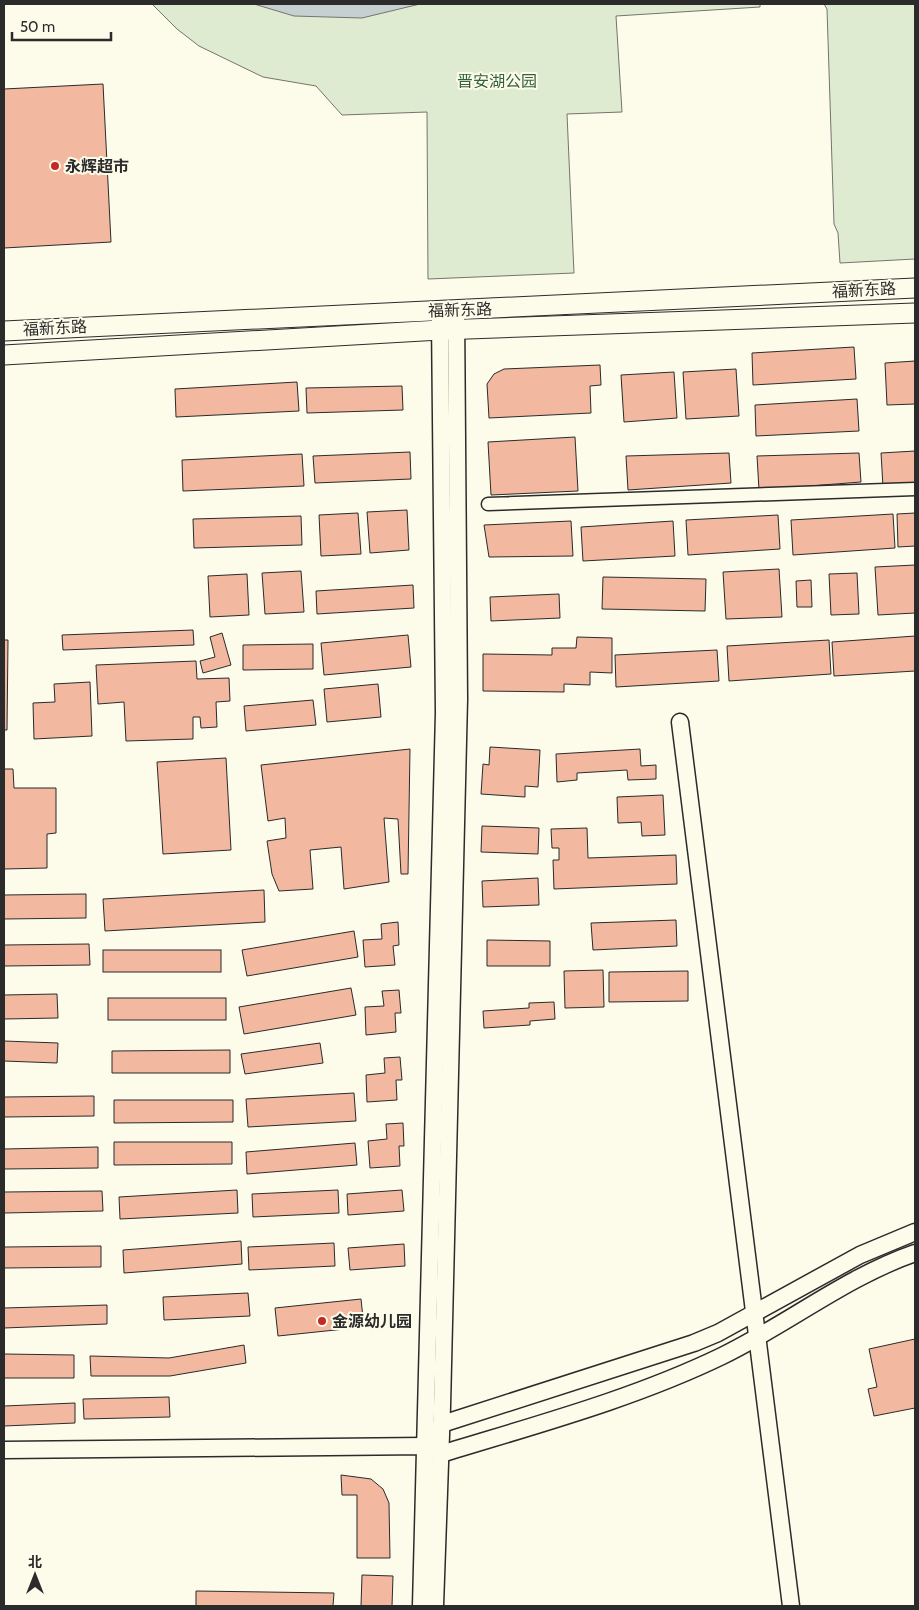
<svg xmlns="http://www.w3.org/2000/svg" width="919" height="1610" viewBox="0 0 919 1610" font-family="Cabin,'Noto Sans SC',sans-serif">
	<style>
		.green { fill: #deebd1; stroke: #74746e }
		.water { fill: #c7d0d0; stroke: #74746e }
		.building { fill: #f2b8a0; stroke: #2b2b2b }
		.lines { fill: none; stroke-linecap: round; stroke-linejoin: round }
		.street-casing { stroke: #2b2b2b; stroke-width: 15 }
		.secondary-casing { stroke: #2b2b2b; stroke-width: 19 }
		.primary-casing { stroke: #2b2b2b; stroke-width: 21 }
		.street { stroke: #fdfbea; stroke-width: 12 }
		.secondary { stroke: #fdfbea; stroke-width: 16 }
		.primary { stroke: #fdfbea; stroke-width: 19 }
		.poi-dot { fill: #c62828; stroke: #fdfbea; stroke-width: 2 }
		.labels { text-anchor: middle; dominant-baseline: central; stroke-width: 4; stroke-linejoin: round; paint-order: stroke }
		.park-label { font-size: 16px; fill: #34623c; stroke: #fdfbea }
		.poi-label { font-size: 16px; font-weight: bold; fill: #2b2b2b; stroke: #fdfbea; text-anchor: start }
		.street-label { font-size: 16px; fill: #2b2b2b; stroke: #fdfbea }
	</style>
	<rect width="100%" height="100%" fill="#fdfbea"/>
	<g class="green">
		<path d="M152 4H760V7L616 16 622 112 567 114 574 273 428 279 427 112 342 115 316 86 263 77 199 46 177 29Z"/>
		<path d="M824 4H915V259L840 263 838 233 834 224 827 9Z"/>
	</g>
	<path class="water" d="M254 4H420L362 18 294 16Z"/>
	<g class="building">
		<path d="M103 84 111 242 4 248V89Z"/>
		<path d="M854 347 856 379 753 385 752 353Z"/>
		<path d="M915 361V404L887 405 885 363Z"/>
		<path d="M600 365 601 385 590 386 591 413 489 418 487 384 494 374 504 369Z"/>
		<path d="M736 369 739 416 686 419 683 372Z"/>
		<path d="M674 372 677 418 624 422 621 375Z"/>
		<path d="M297 382 299 411 176 417 175 389Z"/>
		<path d="M402 386 403 410 307 413 306 388Z"/>
		<path d="M857 399 859 431 756 436 755 405Z"/>
		<path d="M575 437 578 491 491 495 488 442Z"/>
		<path d="M915 451V485L883 487 881 453Z"/>
		<path d="M410 452 411 479 315 483 313 456Z"/>
		<path d="M729 453 731 483 628 490 626 456Z"/>
		<path d="M859 453 861 482 759 490 757 456Z"/>
		<path d="M302 454 304 486 183 491 182 460Z"/>
		<path d="M407 510 409 550 370 553 367 512Z"/>
		<path d="M358 513 361 554 321 556 319 515Z"/>
		<path d="M915 513V546L898 547 897 514Z"/>
		<path d="M893 514 895 548 793 555 791 520Z"/>
		<path d="M778 515 780 549 688 555 686 520Z"/>
		<path d="M301 516 302 545 194 548 193 519Z"/>
		<path d="M571 521 573 556 489 557 484 525Z"/>
		<path d="M673 521 675 556 583 561 581 527Z"/>
		<path d="M915 565V613L878 615 875 567Z"/>
		<path d="M779 569 782 617 726 619 723 572Z"/>
		<path d="M301 571 304 612 265 614 262 573Z"/>
		<path d="M857 573 859 614 831 615 829 574Z"/>
		<path d="M247 574 249 615 210 617 208 576Z"/>
		<path d="M603 577 706 579 705 611 602 609Z"/>
		<path d="M811 580 812 607H797L796 581Z"/>
		<path d="M413 585 414 608 317 614 316 591Z"/>
		<path d="M559 594 560 618 491 621 490 597Z"/>
		<path d="M193 630 194 645 63 650 62 635Z"/>
		<path d="M222 633 231 665 203 673 200 661 215 657 210 637Z"/>
		<path d="M408 635 411 667 324 675 321 643Z"/>
		<path d="M915 636V671L834 676 832 642Z"/>
		<path d="M577 637 612 638V673L590 672V685L564 684V692L483 691V654L552 655V648H576Z"/>
		<path d="M4 640H8L7 730H4Z"/>
		<path d="M829 640 831 674 729 681 727 646Z"/>
		<path d="M313 644V669L243 670V645Z"/>
		<path d="M717 650 719 681 616 687 615 655Z"/>
		<path d="M196 661 197 679 229 678 230 701 216 702 217 727 201 728 200 717H193V739L126 741 124 702 98 704 96 665Z"/>
		<path d="M90 682 92 736 34 739 33 703 55 702 54 684Z"/>
		<path d="M378 684 381 717 327 722 324 689Z"/>
		<path d="M313 700 316 725 246 731 244 706Z"/>
		<path d="M490 747 540 750 538 787 525 786V797L481 794 483 764 489 765Z"/>
		<path d="M410 749 408 874H401L398 819 384 818 389 882 344 889 341 847 310 850 313 889 279 891 272 874 267 841 286 838 285 818 268 821 261 765Z"/>
		<path d="M640 749 641 766 656 765V779L628 780 627 770 577 773V780L557 782 556 754Z"/>
		<path d="M226 758 231 850 163 854 157 762Z"/>
		<path d="M4 769H13L14 788H56V833L47 834V868L4 869Z"/>
		<path d="M663 795 665 835 642 836 641 822 618 823 617 797Z"/>
		<path d="M482 826 539 828 538 854 481 852Z"/>
		<path d="M587 828 588 858 676 855 677 884 554 889 553 860H559V848H552L551 829Z"/>
		<path d="M538 878 539 905 483 907 482 881Z"/>
		<path d="M264 890 265 922 105 931 103 899Z"/>
		<path d="M86 894V918L4 919V895Z"/>
		<path d="M676 920 677 946 593 950 591 923Z"/>
		<path d="M398 922 399 945 393 946 395 965 365 967 363 940 382 939 381 924Z"/>
		<path d="M354 931 358 957 247 976 242 950Z"/>
		<path d="M487 940 550 941V966H487Z"/>
		<path d="M89 944 90 965 4 966V945Z"/>
		<rect x="103" y="950" width="118" height="22"/>
		<path d="M603 970 604 1007 565 1008 564 971Z"/>
		<path d="M688 971V1001L609 1002V972Z"/>
		<path d="M351 988 356 1015 244 1034 239 1007Z"/>
		<path d="M399 990 401 1013H395L396 1032 366 1035 365 1007 384 1006 382 991Z"/>
		<path d="M57 994 58 1018 4 1019V995Z"/>
		<rect x="108" y="998" width="118" height="22"/>
		<path d="M554 1002 555 1019 530 1021V1025L484 1028 483 1011 529 1008V1003Z"/>
		<path d="M4 1041 58 1043 57 1063 4 1061Z"/>
		<path d="M320 1043 323 1063 245 1074 241 1054Z"/>
		<path d="M230 1050V1073H112V1051Z"/>
		<path d="M400 1057 402 1080H396L397 1100 367 1102 366 1075 385 1073 384 1058Z"/>
		<path d="M354 1093 356 1121 248 1127 246 1099Z"/>
		<path d="M94 1096V1116L4 1117V1097Z"/>
		<path d="M114 1100H233V1122L114 1123Z"/>
		<path d="M403 1123 404 1146H399L400 1166 370 1168 368 1141 387 1139 386 1124Z"/>
		<path d="M114 1142H232V1164L114 1165Z"/>
		<path d="M355 1143 357 1165 247 1174 246 1152Z"/>
		<path d="M98 1147V1168L4 1169V1149Z"/>
		<path d="M237 1190 238 1213 120 1219 119 1197Z"/>
		<path d="M338 1190 339 1213 253 1217 252 1194Z"/>
		<path d="M402 1190 404 1211 348 1215 347 1194Z"/>
		<path d="M102 1191 103 1211 4 1213V1192Z"/>
		<path d="M241 1241 242 1264 124 1273 123 1250Z"/>
		<path d="M334 1243 335 1266 249 1270 248 1247Z"/>
		<path d="M404 1244 405 1266 350 1270 348 1248Z"/>
		<path d="M101 1246V1267L4 1268V1247Z"/>
		<path d="M248 1293 250 1316 164 1320 163 1297Z"/>
		<path d="M361 1299 364 1327 278 1336 275 1308Z"/>
		<path d="M107 1305V1324L4 1328V1308Z"/>
		<path d="M915 1339V1408L874 1416 868 1389 877 1387 869 1349Z"/>
		<path d="M244 1345 246 1363 170 1376H91L90 1356 169 1358Z"/>
		<path d="M4 1354 74 1355V1378H4Z"/>
		<path d="M169 1397 170 1417 84 1419 83 1399Z"/>
		<path d="M75 1403V1423L4 1426V1406Z"/>
		<path d="M341 1475 371 1479 383 1489 389 1503 390 1558H357V1495H342Z"/>
		<path d="M362 1575 393 1576 392 1606H361Z"/>
		<path d="M196 1591 334 1593 333 1606H196Z"/>
	</g>
	<g class="lines">
		<defs>
			<path id="street" d="M488 504 915 489"/>
			<g id="secondary">
				<path d="M680 722 791 1606"/>
				<path d="M436 1432 442 1424 694 1343 718 1333 860 1255 915 1232"/>
				<path d="M4 1450 426 1446 441 1454C535 1425 633 1399 722 1356 788 1324 846 1277 915 1253"/>
				<path d="M421 1606 444 713 440 318"/>
				<path d="M435 1606 442 1406 459 699 456 311"/>
			</g>
			<g id="primary">
				<path d="M4 331 915 288"/>
				<path d="M4 355 440 330 915 313"/>
			</g>
		</defs>
		<use href="#street" class="street-casing"/>
		<use href="#secondary" class="secondary-casing"/>
		<use href="#primary" class="primary-casing"/>
		<use href="#street" class="street"/>
		<use href="#secondary" class="secondary"/>
		<use href="#primary" class="primary"/>
	</g>
	<g class="poi-dot">
		<circle cx="55" cy="166" r="5"/>
		<circle cx="322" cy="1321" r="5"/>
	</g>
	<g class="labels">
		<g class="park-label">
			<text x="497" y="81">晋安湖公园</text>
		</g>
		<g class="poi-label">
			<text x="65" y="166">永辉超市</text>
			<text x="332" y="1321">金源幼儿园</text>
		</g>
		<g class="street-label">
			<text transform="translate(864 290) rotate(-3)">福新东路</text>
			<text transform="translate(460 310) rotate(-2)">福新东路</text>
			<text transform="translate(55 328) rotate(-3)">福新东路</text>
		</g>
	</g>
	<rect width="919" height="1610" fill="none" stroke="#2b2b2b" stroke-width="10"/>
	<g transform="translate(35 1575)" stroke="#fdfbea" stroke-width="4" paint-order="stroke">
	<path d="M0-4L9 19L0 12L-9 19Z" fill="#2b2b2b"/>
	<text y="-8" font-size="14" font-weight="bold" text-anchor="middle" fill="#2b2b2b">北</text>
	</g>
	<path d="M12 32v8h99v-8" fill="none" stroke="#2b2b2b" stroke-width="2.5"/>
	<text x="20" y="32" font-size="15" fill="#2b2b2b" stroke="#fdfbea" stroke-width="4" paint-order="stroke">50 m</text>
</svg>
